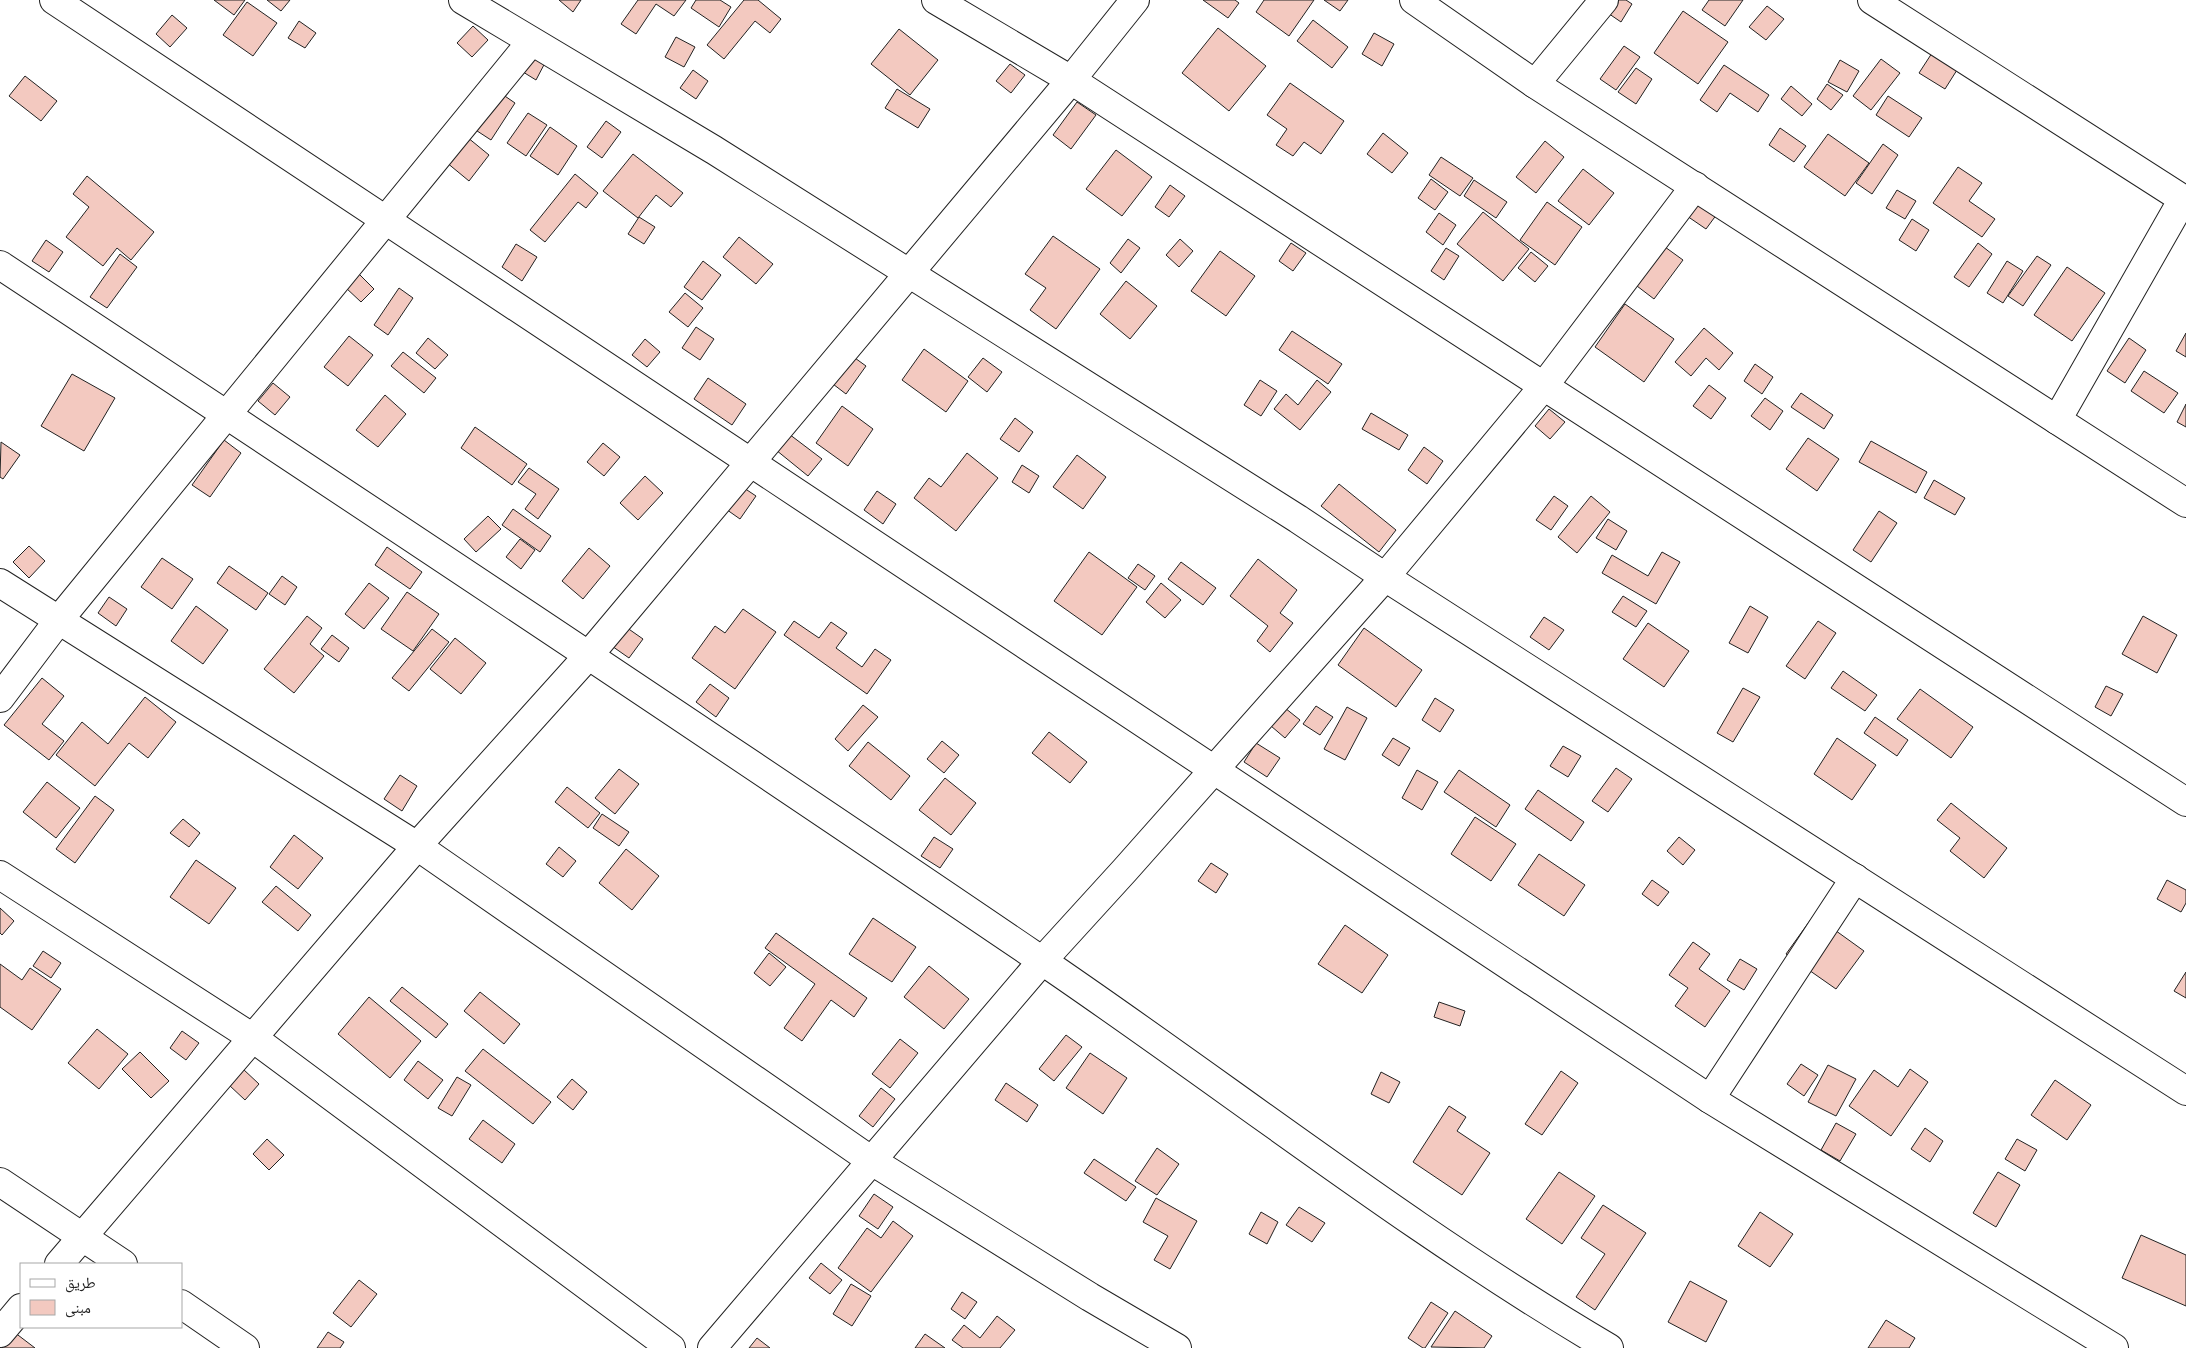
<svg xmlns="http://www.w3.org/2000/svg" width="2186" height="1348" viewBox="0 0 2186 1348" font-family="'Golos Text','Noto Naskh Arabic',sans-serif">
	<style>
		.building { fill: #f3c9c0; stroke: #222 }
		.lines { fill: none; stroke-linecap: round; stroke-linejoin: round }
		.street-casing { stroke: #222; stroke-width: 30 }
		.street { stroke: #fff; stroke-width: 28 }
	</style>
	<rect width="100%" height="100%" fill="#fff"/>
	<g class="building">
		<path d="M214 0H245L234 15Z"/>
		<path d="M267 0H290L281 11Z"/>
		<path d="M559 0H581L573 12Z"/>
		<path d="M638 0H686L674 16 656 4 636 34 621 24Z"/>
		<path d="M696 0H720L731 7 719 27 691 8Z"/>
		<path d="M744 0H758L781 19 770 33 755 21 724 59 707 45Z"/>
		<path d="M1203 0H1235L1239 3 1228 18Z"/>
		<path d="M1264 0H1314L1289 36 1256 12Z"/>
		<path d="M1324 0H1348L1340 11Z"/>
		<path d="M1608 0H1626L1632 4 1621 22 1602 9Z"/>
		<path d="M1709 0H1743L1725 26 1702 10Z"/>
		<path d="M247 2 277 23 253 56 223 35Z"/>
		<path d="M1767 6 1784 19 1766 40 1749 27Z"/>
		<path d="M1683 11 1728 42 1698 84 1654 53Z"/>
		<path d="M172 15 187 28 170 47 156 34Z"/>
		<path d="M1313 20 1348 47 1332 68 1297 41Z"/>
		<path d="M299 21 316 33 305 48 288 38Z"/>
		<path d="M473 26 488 40 472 57 457 43Z"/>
		<path d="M1218 28 1266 66 1229 111 1182 73Z"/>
		<path d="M899 29 938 60 910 95 871 64Z"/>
		<path d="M1374 33 1394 44 1382 66 1362 54Z"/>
		<path d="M676 37 695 47 684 67 665 57Z"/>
		<path d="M1624 46 1640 57 1616 90 1600 79Z"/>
		<path d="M526 48 547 59 536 80 515 67Z"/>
		<path d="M1932 53 1957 70 1945 89 1919 73Z"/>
		<path d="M1881 59 1900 73 1871 110 1853 96Z"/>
		<path d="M1840 60 1859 71 1847 92 1828 82Z"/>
		<path d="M1010 64 1025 75 1011 93 996 81Z"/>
		<path d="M1724 65 1769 95 1758 112 1730 93 1717 112 1700 100Z"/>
		<path d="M1636 68 1652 79 1636 104 1618 92Z"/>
		<path d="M693 70 708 81 696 99 680 88Z"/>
		<path d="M25 76 57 101 41 121 9 96Z"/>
		<path d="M1290 83 1344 121 1321 154 1304 142 1293 156 1276 145 1287 129 1267 115Z"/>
		<path d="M1827 84 1843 95 1831 110 1817 99Z"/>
		<path d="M1791 86 1812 104 1802 116 1781 99Z"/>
		<path d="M897 89 930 109 918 128 885 108Z"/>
		<path d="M496 90 515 103 491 140 471 127Z"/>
		<path d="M1888 96 1922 118 1909 137 1876 115Z"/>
		<path d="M1077 102 1096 115 1071 149 1053 135Z"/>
		<path d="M528 113 547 125 526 156 507 143Z"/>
		<path d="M606 121 621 132 602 158 587 147Z"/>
		<path d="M550 127 577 146 558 175 530 156Z"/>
		<path d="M1780 128 1806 146 1794 162 1769 145Z"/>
		<path d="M1383 133 1408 153 1392 173 1367 154Z"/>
		<path d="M1828 134 1869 163 1845 196 1804 167Z"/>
		<path d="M467 137 489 155 469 181 446 162Z"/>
		<path d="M1545 141 1564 157 1536 193 1516 177Z"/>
		<path d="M1883 144 1898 155 1872 194 1856 183Z"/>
		<path d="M1116 150 1152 177 1122 216 1086 189Z"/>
		<path d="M633 154 683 193 671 207 656 195 638 218 603 191Z"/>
		<path d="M1441 157 1473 178 1460 196 1429 175Z"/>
		<path d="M1958 167 1982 183 1969 201 1995 219 1982 237 1933 203Z"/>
		<path d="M1583 169 1614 193 1589 225 1558 201Z"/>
		<path d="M575 174 598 193 586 208 578 202 545 242 530 230Z"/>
		<path d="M87 176 154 232 131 260 117 248 103 266 66 237 89 207 73 194Z"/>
		<path d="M1431 179 1448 192 1435 210 1418 198Z"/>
		<path d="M1474 180 1507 202 1496 218 1464 196Z"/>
		<path d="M1170 185 1185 196 1169 217 1155 207Z"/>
		<path d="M1897 190 1916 201 1905 219 1886 208Z"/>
		<path d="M1698 200 1717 214 1706 229 1687 216Z"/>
		<path d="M1547 202 1582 227 1555 265 1520 240Z"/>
		<path d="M1483 212 1529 249 1503 281 1457 244Z"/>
		<path d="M1439 213 1456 225 1443 245 1426 232Z"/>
		<path d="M639 217 655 227 644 244 628 234Z"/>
		<path d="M1912 219 1929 230 1916 251 1899 240Z"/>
		<path d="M1053 236 1100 269 1056 329 1030 310 1046 288 1025 274Z"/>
		<path d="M739 237 773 264 756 284 723 257Z"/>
		<path d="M1128 239 1140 248 1121 273 1110 263Z"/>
		<path d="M1180 239 1193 251 1179 267 1166 255Z"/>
		<path d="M46 240 63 252 49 272 32 261Z"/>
		<path d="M1291 243 1306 253 1293 271 1279 261Z"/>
		<path d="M1978 243 1992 254 1969 287 1954 277Z"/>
		<path d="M516 244 537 257 522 281 502 267Z"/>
		<path d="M1665 247 1683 260 1654 299 1637 286Z"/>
		<path d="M1446 248 1459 256 1444 280 1431 271Z"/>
		<path d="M1220 251 1255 276 1226 316 1191 291Z"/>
		<path d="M1531 252 1548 266 1535 282 1518 268Z"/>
		<path d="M120 254 137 267 107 308 90 297Z"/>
		<path d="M2037 256 2051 265 2023 306 2008 296Z"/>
		<path d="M703 261 721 275 702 300 684 287Z"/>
		<path d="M2007 261 2023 271 2003 303 1987 293Z"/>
		<path d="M2067 267 2105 293 2072 341 2034 315Z"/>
		<path d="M358 273 374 289 361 302 345 287Z"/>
		<path d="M1126 281 1157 306 1130 339 1100 314Z"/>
		<path d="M399 288 413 298 388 335 374 325Z"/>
		<path d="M685 293 703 308 688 327 669 312Z"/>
		<path d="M1625 304 1674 339 1644 382 1595 347Z"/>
		<path d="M696 327 714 339 700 360 682 348Z"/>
		<path d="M1704 328 1733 353 1719 370 1706 358 1691 376 1675 362Z"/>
		<path d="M1292 331 1342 364 1328 384 1279 350Z"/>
		<path d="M2186 333V357L2176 351Z"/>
		<path d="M349 336 373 355 348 386 324 367Z"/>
		<path d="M428 338 448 355 435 369 416 353Z"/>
		<path d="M2129 338 2146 350 2125 383 2107 371Z"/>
		<path d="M645 339 660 352 647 367 632 355Z"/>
		<path d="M924 349 968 381 946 412 902 380Z"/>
		<path d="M403 352 436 378 424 393 391 366Z"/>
		<path d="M848 353 866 366 846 394 829 381Z"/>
		<path d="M983 358 1002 372 987 392 968 377Z"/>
		<path d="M1755 364 1773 377 1762 394 1744 381Z"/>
		<path d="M2144 371 2178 393 2164 413 2131 391Z"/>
		<path d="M72 374 115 398 84 451 41 426Z"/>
		<path d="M708 378 746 404 732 425 694 399Z"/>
		<path d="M1260 380 1277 391 1261 416 1244 405Z"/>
		<path d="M1317 380 1331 392 1300 430 1274 409 1286 394 1298 405Z"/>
		<path d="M273 383 290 397 275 415 258 401Z"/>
		<path d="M1709 385 1726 398 1711 419 1693 406Z"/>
		<path d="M1801 393 1833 415 1824 429 1791 407Z"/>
		<path d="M385 395 406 414 378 447 356 430Z"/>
		<path d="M1765 398 1783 411 1770 430 1751 416Z"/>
		<path d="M2186 404V427L2177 422Z"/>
		<path d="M842 406 873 429 848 466 816 443Z"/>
		<path d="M1549 409 1565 422 1550 439 1535 426Z"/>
		<path d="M1371 413 1408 435 1399 450 1362 429Z"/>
		<path d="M1015 418 1033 432 1019 452 1000 439Z"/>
		<path d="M475 427 527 464 512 485 461 448Z"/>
		<path d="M789 434 822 459 808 476 776 450Z"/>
		<path d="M1808 438 1839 459 1817 491 1786 469Z"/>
		<path d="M224 440 241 453 210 497 192 485Z"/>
		<path d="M1871 441 1927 472 1916 493 1859 462Z"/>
		<path d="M1 442 20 455 3 479 0 477Z"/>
		<path d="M603 443 620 457 604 476 587 462Z"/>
		<path d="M1424 447 1443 461 1427 484 1408 470Z"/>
		<path d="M967 453 998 478 956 531 914 498 929 478 941 487Z"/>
		<path d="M1077 455 1106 477 1083 509 1053 487Z"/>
		<path d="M1022 465 1039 476 1029 493 1012 482Z"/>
		<path d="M529 468 559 489 538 519 525 509 536 494 518 482Z"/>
		<path d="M645 476 663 493 638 520 620 503Z"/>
		<path d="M1934 480 1965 498 1955 515 1924 498Z"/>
		<path d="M738 484 756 496 740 519 723 507Z"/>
		<path d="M1339 484 1396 530 1379 552 1321 506Z"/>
		<path d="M877 491 896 504 883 524 864 510Z"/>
		<path d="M1554 496 1568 506 1551 530 1536 520Z"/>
		<path d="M1591 496 1610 512 1577 553 1558 537Z"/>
		<path d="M513 509 551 536 540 552 502 525Z"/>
		<path d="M1879 511 1897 523 1871 562 1853 550Z"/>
		<path d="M488 516 501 529 476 552 464 539Z"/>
		<path d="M1608 519 1627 531 1616 550 1596 538Z"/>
		<path d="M520 539 535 550 521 569 506 557Z"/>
		<path d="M29 546 45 561 29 578 13 562Z"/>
		<path d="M387 547 422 572 410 589 375 565Z"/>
		<path d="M589 548 610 566 583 599 562 581Z"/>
		<path d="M1089 552 1137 587 1102 635 1054 601Z"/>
		<path d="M1662 552 1680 562 1656 604 1602 573 1612 555 1648 576Z"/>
		<path d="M162 558 193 579 172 609 141 587Z"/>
		<path d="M1258 559 1297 590 1280 613 1293 623 1270 652 1257 641 1268 626 1230 596Z"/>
		<path d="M1181 562 1216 588 1203 605 1168 579Z"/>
		<path d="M1138 564 1155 576 1145 590 1128 578Z"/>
		<path d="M229 566 268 593 256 610 217 583Z"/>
		<path d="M282 576 297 587 285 605 269 594Z"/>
		<path d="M369 583 389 598 364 629 345 614Z"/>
		<path d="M1161 583 1181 600 1165 618 1146 602Z"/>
		<path d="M407 592 439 614 413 651 381 629Z"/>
		<path d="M1623 596 1647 611 1636 627 1612 612Z"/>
		<path d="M109 597 127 609 116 626 98 613Z"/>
		<path d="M196 606 228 630 203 664 171 641Z"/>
		<path d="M1750 606 1768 617 1748 653 1729 643Z"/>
		<path d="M743 609 776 632 735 689 692 658 715 626 725 633Z"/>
		<path d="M307 616 322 628 310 644 324 656 294 693 264 669Z"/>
		<path d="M2143 616 2177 635 2157 673 2122 654Z"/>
		<path d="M1544 617 1564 630 1549 650 1530 637Z"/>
		<path d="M794 621 819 638 831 622 847 633 836 648 862 667 875 649 891 660 867 694 784 635Z"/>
		<path d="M1818 621 1836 633 1805 679 1786 666Z"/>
		<path d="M1648 623 1689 651 1664 687 1623 659Z"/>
		<path d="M623 625 643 639 629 658 609 644Z"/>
		<path d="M1364 628 1422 670 1396 707 1338 665Z"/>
		<path d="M432 629 449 642 409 691 392 678Z"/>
		<path d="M332 635 349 648 339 662 321 649Z"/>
		<path d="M455 638 486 663 461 694 430 669Z"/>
		<path d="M1843 671 1877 695 1865 711 1831 688Z"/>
		<path d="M42 678 64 696 42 724 64 741 49 760 4 725Z"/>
		<path d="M710 684 729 698 716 717 696 702Z"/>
		<path d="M2106 686 2123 694 2111 716 2095 707Z"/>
		<path d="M1743 688 1760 697 1733 742 1717 733Z"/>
		<path d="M1920 689 1973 727 1951 758 1897 719Z"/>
		<path d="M145 697 176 722 148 758 129 743 95 786 56 755 82 722 108 744Z"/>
		<path d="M1435 698 1454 710 1440 732 1422 720Z"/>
		<path d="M863 705 878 717 848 751 835 739Z"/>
		<path d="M1316 706 1333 717 1320 735 1303 724Z"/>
		<path d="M1347 707 1367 718 1345 760 1324 749Z"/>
		<path d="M1285 708 1300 720 1285 738 1271 726Z"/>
		<path d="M1875 717 1908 740 1897 756 1864 733Z"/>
		<path d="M1049 732 1087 762 1070 783 1032 753Z"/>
		<path d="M1393 738 1410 748 1399 766 1382 755Z"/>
		<path d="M1837 738 1876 765 1852 800 1814 774Z"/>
		<path d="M942 741 959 755 944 773 927 759Z"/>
		<path d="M868 742 910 776 891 800 849 766Z"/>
		<path d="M1256 743 1280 758 1267 777 1244 762Z"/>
		<path d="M1563 746 1581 756 1568 777 1550 766Z"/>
		<path d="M1616 768 1632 779 1608 812 1592 801Z"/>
		<path d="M619 769 639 784 615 814 595 798Z"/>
		<path d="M1417 770 1438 782 1422 810 1402 798Z"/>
		<path d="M1459 770 1510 805 1496 827 1444 792Z"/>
		<path d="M400 775 417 786 402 811 384 799Z"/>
		<path d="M945 778 976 803 951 835 919 810Z"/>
		<path d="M47 782 80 808 56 838 23 812Z"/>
		<path d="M567 787 600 813 588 828 555 802Z"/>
		<path d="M1538 790 1584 822 1571 841 1525 809Z"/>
		<path d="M95 796 114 810 75 863 56 849Z"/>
		<path d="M1951 803 2007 848 1984 878 1950 851 1960 838 1937 820Z"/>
		<path d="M602 814 629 832 619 846 593 828Z"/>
		<path d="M1475 817 1516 844 1491 881 1451 854Z"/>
		<path d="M183 819 200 833 189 847 170 833Z"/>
		<path d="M294 835 323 858 298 889 270 867Z"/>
		<path d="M934 837 953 849 940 868 921 856Z"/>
		<path d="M1679 837 1695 850 1683 865 1667 851Z"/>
		<path d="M559 847 576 861 563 877 546 864Z"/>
		<path d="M626 849 659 876 632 910 599 883Z"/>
		<path d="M1539 854 1585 885 1564 916 1518 885Z"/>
		<path d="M196 860 236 888 209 924 170 897Z"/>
		<path d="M1211 863 1228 874 1216 893 1198 881Z"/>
		<path d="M1652 880 1669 892 1658 906 1642 894Z"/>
		<path d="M2167 880 2186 890V903L2181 912 2157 899Z"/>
		<path d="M276 886 311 915 298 931 262 902Z"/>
		<path d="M0 908 14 921 2 935 0 933Z"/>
		<path d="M1814 915 1864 951 1836 989 1786 954Z"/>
		<path d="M873 918 916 947 892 982 849 954Z"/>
		<path d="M1345 925 1388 955 1362 993 1318 964Z"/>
		<path d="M776 933 867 998 854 1017 831 1000 802 1041 784 1028 815 984 765 948Z"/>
		<path d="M1693 942 1710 954 1699 969 1730 991 1705 1027 1675 1006 1688 988 1669 975Z"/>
		<path d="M43 951 61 963 51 978 33 966Z"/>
		<path d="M769 953 786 967 770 986 754 973Z"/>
		<path d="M1740 959 1757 969 1744 990 1727 980Z"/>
		<path d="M0 964 22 980 30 968 61 989 32 1030 0 1007Z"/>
		<path d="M929 966 969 999 944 1029 904 997Z"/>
		<path d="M2186 972V998L2174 991Z"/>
		<path d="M402 987 448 1024 436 1038 390 1001Z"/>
		<path d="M480 992 520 1024 504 1044 464 1011Z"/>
		<path d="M369 997 421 1041 390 1078 338 1034Z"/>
		<path d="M1439 1002 1465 1011 1460 1026 1434 1017Z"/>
		<path d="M97 1029 128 1054 99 1089 68 1063Z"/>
		<path d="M182 1031 199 1043 186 1060 170 1048Z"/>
		<path d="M1066 1035 1082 1047 1054 1081 1039 1069Z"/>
		<path d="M900 1039 918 1053 890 1088 872 1074Z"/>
		<path d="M483 1049 551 1102 533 1124 465 1071Z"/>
		<path d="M140 1052 169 1081 151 1098 122 1069Z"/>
		<path d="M1090 1053 1127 1078 1103 1114 1066 1088Z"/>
		<path d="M418 1061 443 1080 428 1099 404 1080Z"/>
		<path d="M1801 1064 1818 1075 1804 1096 1787 1084Z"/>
		<path d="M1828 1065 1856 1079 1836 1116 1808 1102Z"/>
		<path d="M243 1069 259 1084 245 1100 229 1085Z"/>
		<path d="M1910 1069 1928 1082 1891 1136 1849 1106 1874 1070 1898 1087Z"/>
		<path d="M1561 1071 1578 1083 1542 1135 1525 1124Z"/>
		<path d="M1381 1072 1400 1082 1389 1103 1371 1094Z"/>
		<path d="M457 1077 471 1085 452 1116 438 1108Z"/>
		<path d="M572 1079 587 1092 573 1110 557 1097Z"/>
		<path d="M2055 1080 2091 1105 2067 1140 2031 1115Z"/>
		<path d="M1006 1083 1038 1105 1027 1122 995 1100Z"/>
		<path d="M881 1088 895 1099 873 1127 859 1116Z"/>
		<path d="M1449 1106 1466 1117 1457 1131 1490 1153 1462 1195 1413 1162Z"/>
		<path d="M483 1120 515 1144 502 1163 469 1139Z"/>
		<path d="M1836 1123 1856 1134 1840 1161 1821 1150Z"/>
		<path d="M1925 1128 1943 1141 1930 1162 1911 1149Z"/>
		<path d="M267 1139 284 1155 269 1170 253 1154Z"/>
		<path d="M2017 1139 2037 1150 2025 1171 2005 1159Z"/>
		<path d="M1157 1148 1179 1164 1157 1195 1135 1181Z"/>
		<path d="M1094 1159 1136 1187 1126 1201 1084 1173Z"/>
		<path d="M1559 1172 1595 1196 1562 1244 1526 1219Z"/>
		<path d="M1998 1172 2020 1185 1996 1227 1973 1213Z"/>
		<path d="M874 1194 893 1207 878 1229 859 1216Z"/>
		<path d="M1156 1198 1197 1221 1170 1269 1154 1260 1168 1236 1143 1222Z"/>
		<path d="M1603 1205 1646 1233 1595 1310 1576 1297 1605 1254 1581 1238Z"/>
		<path d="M1299 1207 1325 1223 1312 1242 1286 1225Z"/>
		<path d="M1261 1212 1278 1222 1267 1244 1249 1234Z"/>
		<path d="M1760 1212 1793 1234 1770 1267 1738 1246Z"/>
		<path d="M893 1221 913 1236 871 1292 838 1268 867 1228 881 1238Z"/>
		<path d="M2141 1235 2186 1255V1306L2122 1278Z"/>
		<path d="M821 1263 842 1280 830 1294 809 1278Z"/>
		<path d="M359 1280 377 1294 351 1327 333 1313Z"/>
		<path d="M1690 1281 1727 1301 1706 1342 1668 1322Z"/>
		<path d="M851 1284 871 1296 852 1326 833 1314Z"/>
		<path d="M962 1292 977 1302 965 1319 951 1309Z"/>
		<path d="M1431 1302 1448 1313 1425 1348H1423L1408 1338Z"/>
		<path d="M1455 1311 1492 1336 1484 1348 1431 1347Z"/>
		<path d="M997 1316 1015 1330 1000 1348H963L952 1340 964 1325 980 1338Z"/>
		<path d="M1886 1320 1915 1338 1909 1348H1868Z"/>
		<path d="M14 1332 35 1348H2Z"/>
		<path d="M328 1332 344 1342 340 1348H317Z"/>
		<path d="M925 1334 945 1348H915Z"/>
		<path d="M757 1338 770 1348H749Z"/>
	</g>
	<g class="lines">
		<defs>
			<g id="street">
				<path d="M54 0 1710 1099 2114 1348"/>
				<path d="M463 0 714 150 1298 519 1385 577 2186 1091"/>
				<path d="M936 0 1071 80 2186 802"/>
				<path d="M1414 0 1535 84 2186 503"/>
				<path d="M1872 0 2186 201"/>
				<path d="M1535 84 1604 0"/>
				<path d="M0 265C347 494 694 724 1038 958 1228 1087 1410 1231 1609 1348"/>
				<path d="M2057 420 2183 199"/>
				<path d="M0 583 417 846 872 1161 1090 1297 1177 1348"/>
				<path d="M0 698 58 621 531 42"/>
				<path d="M0 875 253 1038 671 1348"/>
				<path d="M1710 1099 1855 878"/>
				<path d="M0 1182 123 1264"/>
				<path d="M59 1264 417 846 588 656 1071 80 1135 0"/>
				<path d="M181 1304 245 1348"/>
				<path d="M0 1333 21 1308"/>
				<path d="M712 1348 1042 961 1125 870 1385 577 1543 387 1695 186"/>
			</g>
		</defs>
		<use href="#street" class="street-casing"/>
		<use href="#street" class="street"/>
	</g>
	<rect x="20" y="1263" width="162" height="65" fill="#ffffff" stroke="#a7a7a7"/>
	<rect x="30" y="1279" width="25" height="8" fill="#ffffff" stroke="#a7a7a7"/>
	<text x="65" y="1288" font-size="15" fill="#222222">طريق</text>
	<rect x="30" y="1300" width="25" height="15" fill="#f3c9c0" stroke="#a7a7a7"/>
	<text x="65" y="1313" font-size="15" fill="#222222">مبنى</text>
</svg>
